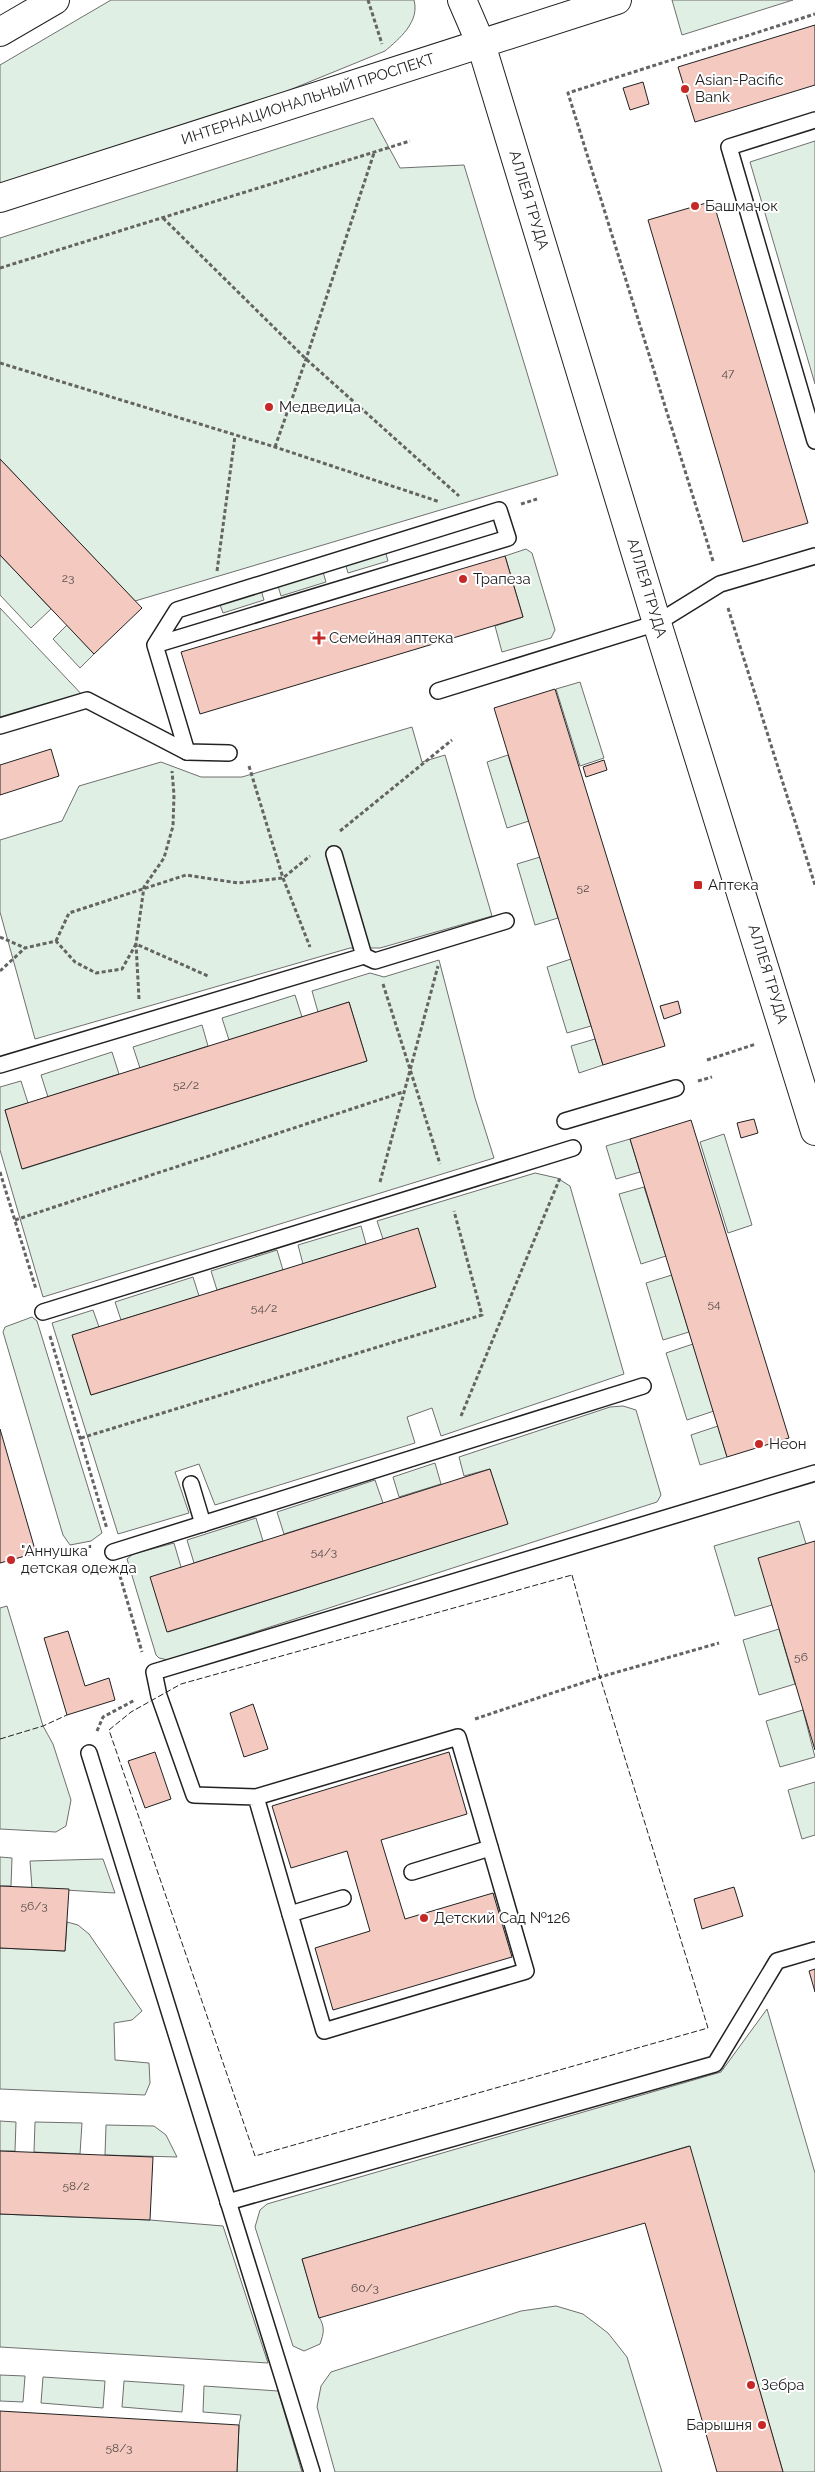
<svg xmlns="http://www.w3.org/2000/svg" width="815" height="2472" viewBox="0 0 815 2472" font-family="Raleway,sans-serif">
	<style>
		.green { fill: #e0efe3; stroke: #6f6f6f }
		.building { fill: #f3c9c0; stroke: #222 }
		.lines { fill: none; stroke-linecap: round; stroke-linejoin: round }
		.lane-casing { stroke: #222; stroke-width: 18 }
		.secondary-casing { stroke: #222; stroke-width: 30 }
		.path { stroke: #646464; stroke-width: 3; stroke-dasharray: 4 2.5; stroke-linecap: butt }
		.lane { stroke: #fff; stroke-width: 15 }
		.secondary { stroke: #fff; stroke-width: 28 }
		.fence { stroke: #222; stroke-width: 1; stroke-dasharray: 6 2.5; stroke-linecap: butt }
		.poi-dot { fill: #c62828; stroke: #fff; stroke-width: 2 }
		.labels { text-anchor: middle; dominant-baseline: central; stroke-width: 4; stroke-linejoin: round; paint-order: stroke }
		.number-label { font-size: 12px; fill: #564c4a }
		.poi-label { font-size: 15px; fill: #222; stroke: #fff; text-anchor: start }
		.street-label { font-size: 15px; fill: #222; stroke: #fff }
	</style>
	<rect width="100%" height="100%" fill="#fff"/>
	<g class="green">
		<path d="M111 0H414C420 22 399 39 385 51L238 111 0 188V65Z"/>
		<path d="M672 0H793L682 35Z"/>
		<path d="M373 118 400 168 464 165 558 475 135 601 0 459V238Z"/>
		<path d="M815 141V384L750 162Z"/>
		<path d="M526 549 532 553 555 630 551 638 502 652 495 626 523 617 505 556Z"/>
		<path d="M385 550 388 561 348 573 345 563Z"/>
		<path d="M0 555 51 609 31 628 0 595Z"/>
		<path d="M323 572 326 582 281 596 278 586Z"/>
		<path d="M261 590 264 600 223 613 219 602Z"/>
		<path d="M0 608 87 700 0 726Z"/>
		<path d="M67 625 94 654 80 668 53 639Z"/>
		<path d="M580 682 604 758 580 766 556 689Z"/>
		<path d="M412 727 422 762 445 755 492 916 380 948H350L35 1039 0 912V840L62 821 79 786 161 762 201 777H242Z"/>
		<path d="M508 755 529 821 507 828 487 762Z"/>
		<path d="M540 857 558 918 535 925 517 864Z"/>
		<path d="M571 959 591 1026 567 1033 547 967Z"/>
		<path d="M439 960 475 1098 494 1158 43 1297 0 1150V1087L21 1081 28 1103 5 1110 23 1169 367 1061 349 1002 318 1012 312 991 370 973 384 977Z"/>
		<path d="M295 995 302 1017 229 1040 222 1018Z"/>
		<path d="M202 1025 208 1046 140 1068 133 1047Z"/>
		<path d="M595 1039 603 1065 579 1073 571 1046Z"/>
		<path d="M112 1052 119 1074 48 1097 41 1075Z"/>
		<path d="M724 1134 752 1225 728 1233 700 1142Z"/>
		<path d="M630 1139 640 1172 616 1179 606 1146Z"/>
		<path d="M535 1173 557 1178 570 1186 624 1374 441 1436 432 1408 407 1417 415 1443 215 1505 199 1464 175 1472 189 1513 118 1534 52 1323 93 1310 99 1327 73 1336 91 1395 436 1287 383 1239 377 1221Z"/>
		<path d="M644 1187 666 1256 641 1264 619 1194Z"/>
		<path d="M361 1226 366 1244 303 1264 298 1245Z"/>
		<path d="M277 1250 283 1270 217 1290 211 1271Z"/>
		<path d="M672 1275 689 1332 663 1340 646 1283Z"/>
		<path d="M193 1277 199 1296 121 1320 115 1302Z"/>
		<path d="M32 1317 37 1321 102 1533 91 1541 70 1545 63 1535 3 1332 5 1327Z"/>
		<path d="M693 1344 714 1411 687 1420 666 1353Z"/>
		<path d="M623 1406 636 1410 661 1495 657 1502 168 1660 159 1658 156 1655 127 1559 133 1554 174 1543 181 1567 168 1632 507 1524 490 1469 464 1476 459 1457 610 1407Z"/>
		<path d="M718 1426 727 1457 700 1465 691 1435Z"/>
		<path d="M435 1463 441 1484 399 1497 393 1477Z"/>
		<path d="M375 1480 383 1503 284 1534 277 1512Z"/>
		<path d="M256 1518 263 1541 194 1563 187 1540Z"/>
		<path d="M799 1521 806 1544 772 1605 735 1616 714 1546Z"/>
		<path d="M7 1606 43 1726 53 1744 71 1800 66 1826 56 1832 0 1829V1608Z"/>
		<path d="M779 1629 795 1684 759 1695 743 1640Z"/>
		<path d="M803 1710 815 1757 780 1767 766 1721Z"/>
		<path d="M815 1782V1835L802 1839 788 1790Z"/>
		<path d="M0 1857 12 1858 11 1886H0Z"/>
		<path d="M103 1859 115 1893 32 1888 30 1861Z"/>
		<path d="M67 1922 78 1925 89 1934 142 2011 132 2020 114 2023 115 2060 149 2063 150 2083 145 2095 0 2089V1948L65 1951Z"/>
		<path d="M767 2009 815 2173V2472H783L689 2146 302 2259 319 2317C325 2327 324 2333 320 2344L304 2351 293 2346 255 2227 260 2210 267 2204 721 2072Z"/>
		<path d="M0 2121 16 2122 15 2151H0Z"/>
		<path d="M35 2122 82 2123 80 2154 34 2152Z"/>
		<path d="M106 2125 154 2126 166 2135 177 2157 105 2155Z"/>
		<path d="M0 2214 150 2220 223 2226 268 2363 0 2347Z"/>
		<path d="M556 2306 583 2314 608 2333 627 2357 662 2472H335L317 2407 321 2386 331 2372 521 2311Z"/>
		<path d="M0 2375 25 2376 23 2402 0 2401Z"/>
		<path d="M43 2377 105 2381 103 2408 41 2403Z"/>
		<path d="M124 2381 184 2385 182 2412 122 2407Z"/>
		<path d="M204 2386 278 2391 302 2472H237L239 2425 241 2415 203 2412Z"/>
	</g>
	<g class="building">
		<path d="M815 25V85L695 122 678 67Z"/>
		<path d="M643 82 649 104 630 110 623 88Z"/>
		<path d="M713 201 808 523 743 542 648 220Z"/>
		<path d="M0 459 142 608 94 654 0 555Z"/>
		<path d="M505 556 523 617 200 714 181 652Z"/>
		<path d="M555 689 665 1046 603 1065 494 708Z"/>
		<path d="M51 749 59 776 0 795V765Z"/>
		<path d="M604 760 607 770 586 777 583 767Z"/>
		<path d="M678 1001 681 1013 664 1019 660 1006Z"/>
		<path d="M349 1002 367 1061 22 1169 5 1110Z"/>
		<path d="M754 1119 758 1133 741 1138 737 1123Z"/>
		<path d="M691 1120 789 1438 727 1457 630 1139Z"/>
		<path d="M418 1228 436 1287 91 1395 72 1335Z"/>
		<path d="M0 1429 36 1553 0 1563Z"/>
		<path d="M490 1469 508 1524 167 1632 150 1577Z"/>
		<path d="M815 1541V1750L758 1558Z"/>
		<path d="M68 1631 85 1686 109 1678 115 1700 67 1715 44 1638Z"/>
		<path d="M253 1704 268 1749 244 1757 230 1713Z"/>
		<path d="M155 1752 171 1799 145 1808 128 1761Z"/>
		<path d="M449 1752 467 1814 381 1840 405 1919 493 1893 512 1957 333 2010 315 1948 370 1931 347 1851 291 1868 272 1806Z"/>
		<path d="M0 1886 69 1889 65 1951 0 1948Z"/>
		<path d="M734 1887 743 1916 702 1929 694 1899Z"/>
		<path d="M815 1969V1992L809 1971Z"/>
		<path d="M690 2146 783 2472H717L645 2223 319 2318 302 2259Z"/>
		<path d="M0 2151 153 2157 150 2220 0 2214Z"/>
		<path d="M0 2411 239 2425 237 2472H0Z"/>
	</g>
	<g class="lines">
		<defs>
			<g id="lane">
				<path d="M815 120 729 147 815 441"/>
				<path d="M155 645 177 610 499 510 508 538 155 645 187 752"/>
				<path d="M438 691 657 623 720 584 815 556"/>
				<path d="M0 726 87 700 187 752 229 753"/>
				<path d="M364 956 375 961 506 921"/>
				<path d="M0 1065 364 956 334 854"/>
				<path d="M565 1121 676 1088"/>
				<path d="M43 1312 573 1148"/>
				<path d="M191 1484 203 1524"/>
				<path d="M113 1552 643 1386"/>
				<path d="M89 1753 312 2472"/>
				<path d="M256 1797 324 2031 526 1971 458 1737 256 1797 194 1795 159 1696 154 1672 815 1473"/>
				<path d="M412 1872 490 1848"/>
				<path d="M290 1914 343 1898"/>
				<path d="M228 2202 715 2064 777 1961 815 1950"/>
			</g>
			<g id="secondary">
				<path d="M462 0 481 44 657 623 815 1131"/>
				<path d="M0 32 55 0"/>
				<path d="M0 198 617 0"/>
			</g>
		</defs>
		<use href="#lane" class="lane-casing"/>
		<use href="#secondary" class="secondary-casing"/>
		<g class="path">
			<path d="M368 0 382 44"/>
			<path d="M163 218 306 359 459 496"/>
			<path d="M0 268 410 141"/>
			<path d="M0 363 275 447 440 502"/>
			<path d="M275 447 306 359 374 153"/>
			<path d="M521 504 537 499"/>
			<path d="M713 561 568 93 815 14"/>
			<path d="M217 571 235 436"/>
			<path d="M728 608 815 885"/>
			<path d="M249 766 283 878 310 947"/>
			<path d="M340 831 452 740"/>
			<path d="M0 937 25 948"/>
			<path d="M56 941 69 913 186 875 238 883 283 878 310 856"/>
			<path d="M0 971 25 948 56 941 75 962 96 973 122 969 136 944 208 976"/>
			<path d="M383 984 440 1164"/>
			<path d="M139 999 136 944 144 887 164 858 173 826 174 795 172 771"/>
			<path d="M707 1060 756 1044"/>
			<path d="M698 1081 712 1077"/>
			<path d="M0 1172 36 1289"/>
			<path d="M380 1182 438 966"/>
			<path d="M15 1220 403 1092"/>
			<path d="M50 1336 107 1529"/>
			<path d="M461 1416 560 1178"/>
			<path d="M81 1438 482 1315 454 1211"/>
			<path d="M120 1576 142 1652"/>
			<path d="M475 1719 600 1677 719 1643"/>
			<path d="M97 1731 103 1717 135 1700"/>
		</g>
		<use href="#lane" class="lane"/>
		<use href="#secondary" class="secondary"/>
		<g class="fence">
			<path d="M572 1575 600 1677 708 2028 255 2156 109 1730 131 1712 181 1684Z"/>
			<path d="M0 1739 43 1726 67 1715"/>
		</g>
	</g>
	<g class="poi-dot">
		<circle cx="685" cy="89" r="5"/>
		<circle cx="695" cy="206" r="5"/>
		<circle cx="269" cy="407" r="5"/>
		<circle cx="463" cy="579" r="5"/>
		<path d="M316.5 630.5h5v5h5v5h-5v5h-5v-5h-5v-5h5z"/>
		<rect x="693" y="880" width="10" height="10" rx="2.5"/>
		<circle cx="759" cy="1444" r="5"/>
		<circle cx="11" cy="1560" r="5"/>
		<circle cx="424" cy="1918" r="5"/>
		<circle cx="751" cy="2385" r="5"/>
		<circle cx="762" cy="2425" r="5"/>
	</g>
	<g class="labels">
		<g class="number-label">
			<text x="728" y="373">47</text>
			<text x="68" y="578">23</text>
			<text x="583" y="888">52</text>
			<text x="186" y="1085">52/2</text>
			<text x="714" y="1304">54</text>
			<text x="264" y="1308">54/2</text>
			<text x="324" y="1552">54/3</text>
			<text x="801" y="1657">56</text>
			<text x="34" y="1906">56/3</text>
			<text x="76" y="2186">58/2</text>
			<text x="365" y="2288">60/3</text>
			<text x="119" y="2448">58/3</text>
		</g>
		<g class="poi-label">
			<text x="695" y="80">Asian-Pacific<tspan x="695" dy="17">Bank</tspan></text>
			<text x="705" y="206">Башмачок</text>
			<text x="279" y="407">Медведица</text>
			<text x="473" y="579">Трапеза</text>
			<text x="329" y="638">Семейная аптека</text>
			<text x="708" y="885">Аптека</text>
			<text x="769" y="1444">Неон</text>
			<text x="21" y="1551">"Аннушка"<tspan x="21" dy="17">детская одежда</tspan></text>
			<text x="434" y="1918">Детский Сад №126</text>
			<text x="761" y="2385">Зебра</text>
			<text x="752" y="2425" text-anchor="end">Барышня</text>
		</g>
		<g class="street-label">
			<text transform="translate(308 99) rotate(-18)">ИНТЕРНАЦИОНАЛЬНЫЙ ПРОСПЕКТ</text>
			<text transform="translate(529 200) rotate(73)">АЛЛЕЯ ТРУДА</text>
			<text transform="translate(647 588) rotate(73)">АЛЛЕЯ ТРУДА</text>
			<text transform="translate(768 974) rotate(73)">АЛЛЕЯ ТРУДА</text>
		</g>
	</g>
</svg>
